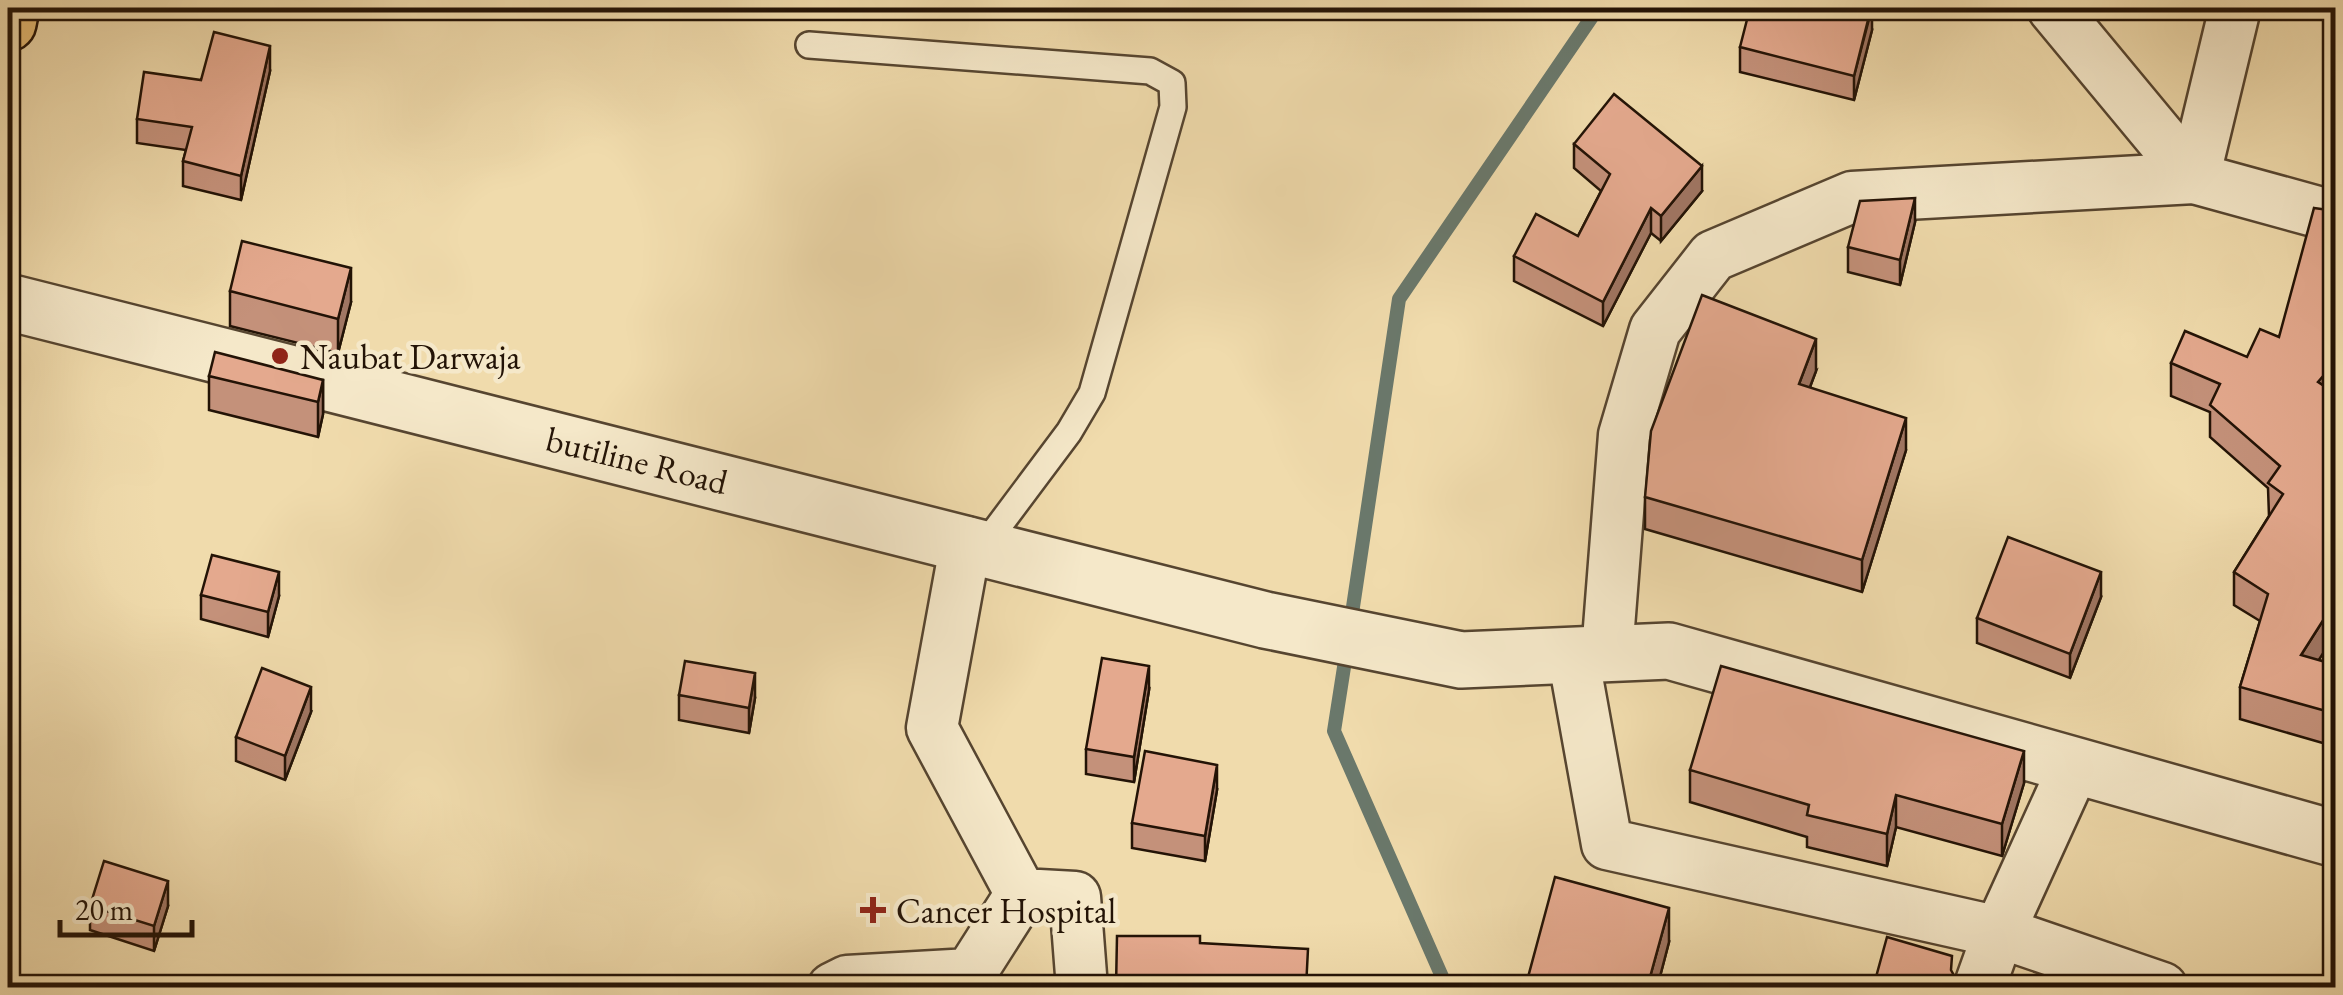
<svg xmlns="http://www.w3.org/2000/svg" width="2343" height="995" viewBox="0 0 2343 995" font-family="'EB Garamond',serif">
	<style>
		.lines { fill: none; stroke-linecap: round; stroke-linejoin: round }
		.stream { stroke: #6a786b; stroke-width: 14 }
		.service-casing { stroke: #564530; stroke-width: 30 }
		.minor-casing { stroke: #564530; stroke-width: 55 }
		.tertiary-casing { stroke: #564530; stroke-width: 60 }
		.primary-casing { stroke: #231306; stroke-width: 60 }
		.service { stroke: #f5e8c9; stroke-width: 25 }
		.minor { stroke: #f5e8c9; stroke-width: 50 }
		.tertiary { stroke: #f5e8c9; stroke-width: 55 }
		.primary { stroke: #e8be76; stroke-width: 55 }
		.wall { fill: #c4917a; stroke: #231306; stroke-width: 2.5 }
		.shaded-wall { fill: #a07663; stroke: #231306; stroke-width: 2.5 }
		.building { fill: #e4a98e; stroke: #231306; stroke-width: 2.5 }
		.poi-dot { fill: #8f2418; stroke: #f5e8c9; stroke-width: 4 }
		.labels { text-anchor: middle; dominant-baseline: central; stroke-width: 9; stroke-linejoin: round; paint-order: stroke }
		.poi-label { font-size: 35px; fill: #231306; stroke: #f5e8c9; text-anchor: start }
		.street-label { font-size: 35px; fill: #231306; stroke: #f5e8c9 }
	</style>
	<rect width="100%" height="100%" fill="#f0dbac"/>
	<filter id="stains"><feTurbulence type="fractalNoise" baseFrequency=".002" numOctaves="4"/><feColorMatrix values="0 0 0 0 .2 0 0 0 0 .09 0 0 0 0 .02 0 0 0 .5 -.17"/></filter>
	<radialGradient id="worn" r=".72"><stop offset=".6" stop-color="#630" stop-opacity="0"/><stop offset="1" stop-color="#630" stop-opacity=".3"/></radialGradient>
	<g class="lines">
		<g class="stream">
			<path d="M1350 627 1399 299 1598 8"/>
			<path d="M1347 648 1334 731 1447 988"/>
		</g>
		<defs>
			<path id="service" d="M809 45 1150 71 1172 83 1173 107 1092 393 1069 432 983 547"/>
			<g id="minor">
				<path d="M2053 8 2194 178 2336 217"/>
				<path d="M966 542 932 728 1021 894 1075 897 1082 988"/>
				<path d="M1607 653 1624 435 1655 330 1713 256 1852 197 2194 178 2235 8"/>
				<path d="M1573 655 1607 844 1999 932 2162 988"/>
				<path d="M833 988 847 981 970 974 1021 894"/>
				<path d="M1979 988 1999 932 2075 765"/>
			</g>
			<path id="tertiary" d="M8 302 1265 620 1461 660 1669 651 2336 839"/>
			<path id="primary" d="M8 23 11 8"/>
		</defs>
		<use href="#service" class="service-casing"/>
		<use href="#minor" class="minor-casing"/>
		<use href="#tertiary" class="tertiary-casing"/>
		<use href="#primary" class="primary-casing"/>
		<use href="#service" class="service"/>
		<use href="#minor" class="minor"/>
		<use href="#tertiary" class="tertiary"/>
		<use href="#primary" class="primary"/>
	</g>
	<g class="wall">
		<path d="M1872 30 1854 100 1740 72V47Z"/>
		<path d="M270 71 241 200 183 186V161L186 150 137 143V119L201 80Z"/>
		<path d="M1574 144 1702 191 1661 241 1651 233 1603 326 1514 281V256L1578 236 1601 191 1574 168Z"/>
		<path d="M2336 211V352L2333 360 2336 361V633L2318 660 2336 665V737L2333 746 2240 719V687L2260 621 2234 605V572L2269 516 2268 488 2210 437V412L2171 396V363L2247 357 2279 337Z"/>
		<path d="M1915 222 1900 285 1848 272V247Z"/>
		<path d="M230 291 351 302 338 353 230 326Z"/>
		<path d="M1816 371 1810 387 1906 450 1862 592 1645 529V497Z"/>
		<path d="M209 376 323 380V414L318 437 209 410Z"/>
		<path d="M201 595 279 596 268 637 201 619Z"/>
		<path d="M2101 597 2070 678 1977 643V618Z"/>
		<path d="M1149 690 1134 782 1086 774V749Z"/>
		<path d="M679 695 755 698 749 733 679 720Z"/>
		<path d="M311 712 285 780 236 761V737Z"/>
		<path d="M1690 770 2024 783 2002 856 1896 827 1887 866 1807 847V837L1690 802Z"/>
		<path d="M1217 790 1205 861 1132 848V823Z"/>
		<path d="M90 906H168L154 951 90 930Z"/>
		<path d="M1669 942 1657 988H1527V981Z"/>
	</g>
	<g class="shaded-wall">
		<path d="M1872 8V30L1854 100V76Z"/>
		<path d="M270 46V71L241 200V176Z"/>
		<path d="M1702 166V191L1661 241V216Z"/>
		<path d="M1915 198V222L1900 285V260Z"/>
		<path d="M1651 208V233L1603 326V302Z"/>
		<path d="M351 268V302L338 353V319Z"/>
		<path d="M2336 320V352L2332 366 2336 361V394L2318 382Z"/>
		<path d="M1816 339V371L1799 416V384Z"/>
		<path d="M323 380V414L318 437V402Z"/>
		<path d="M1906 418V450L1862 592V560Z"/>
		<path d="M279 572V596L268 637V612Z"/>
		<path d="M2101 572V597L2070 678V654Z"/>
		<path d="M2336 600V633L2301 688V655Z"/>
		<path d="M1149 666V690L1134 782V757Z"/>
		<path d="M755 673V698L749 733V708Z"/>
		<path d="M311 687V712L285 780V756Z"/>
		<path d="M2336 705V737L2333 746V713Z"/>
		<path d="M2024 751V783L2002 856V824Z"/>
		<path d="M1217 765V790L1205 861V836Z"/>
		<path d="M1896 795V827L1887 866V834Z"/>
		<path d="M168 881V906L154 951V926Z"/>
		<path d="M1669 908V942L1657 988H1647Z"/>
	</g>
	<g class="building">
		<path d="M1750 8H1871L1854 76 1740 47Z"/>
		<path d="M214 32 270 46 241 176 183 161 192 127 137 119 144 72 201 80Z"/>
		<path d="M1614 94 1702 166 1661 216 1651 208 1603 302 1514 256 1536 214 1578 236 1610 174 1574 144Z"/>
		<path d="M1915 198 1900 260 1848 247 1860 201Z"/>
		<path d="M2314 208 2336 211V320L2325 357 2336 361 2318 382 2336 394V600L2301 655 2336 665V705L2333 713 2240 687 2268 594 2234 572 2283 494 2268 483 2280 466 2210 405 2220 384 2171 363 2185 331 2247 357 2260 329 2279 337Z"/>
		<path d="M242 241 351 268 338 319 230 291Z"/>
		<path d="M1702 295 1816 339 1799 384 1906 418 1862 560 1645 497 1651 431Z"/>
		<path d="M215 352 323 380 318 402 209 376Z"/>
		<path d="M2008 537 2101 572 2070 654 1977 618Z"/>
		<path d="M212 555 279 572 268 612 201 595Z"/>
		<path d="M1102 658 1149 666 1134 757 1086 749Z"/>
		<path d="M685 661 755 673 749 708 679 695Z"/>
		<path d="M1721 666 2024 751 2002 824 1896 795 1887 834 1807 815 1809 805 1690 770Z"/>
		<path d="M262 668 311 687 285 756 236 737Z"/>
		<path d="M1145 751 1217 765 1205 836 1132 823Z"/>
		<path d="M104 861 168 881 154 926 90 906Z"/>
		<path d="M1555 877 1669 908 1647 988H1551L1527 981Z"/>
		<path d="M1117 936H1200V943L1308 949 1306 988H1116Z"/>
		<path d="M1887 937 1952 956 1951 970 1958 983 1957 988H1873Z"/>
	</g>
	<g class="poi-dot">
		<circle cx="280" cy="356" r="10"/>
		<path d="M868 895h10v10h10v10h-10v10h-10v-10h-10v-10h10z"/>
	</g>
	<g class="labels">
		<g class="poi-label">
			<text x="300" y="356">Naubat Darwaja</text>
			<text x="896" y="910">Cancer Hospital</text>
		</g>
		<g class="street-label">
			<text transform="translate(637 460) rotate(14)">butiline Road</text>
		</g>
	</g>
	<rect width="2343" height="995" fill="none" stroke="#f0dbac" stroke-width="40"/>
	<rect x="10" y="10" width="2323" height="975" fill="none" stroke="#231306" stroke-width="5"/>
	<rect x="20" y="20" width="2303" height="955" fill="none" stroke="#231306" stroke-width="2.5"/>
	<path d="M60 920v15h132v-15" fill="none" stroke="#231306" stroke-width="5"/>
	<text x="75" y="920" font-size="30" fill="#231306" stroke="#f5e8c9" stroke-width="8" paint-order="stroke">20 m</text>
	<rect width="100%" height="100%" filter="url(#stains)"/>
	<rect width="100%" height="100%" fill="url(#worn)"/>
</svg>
